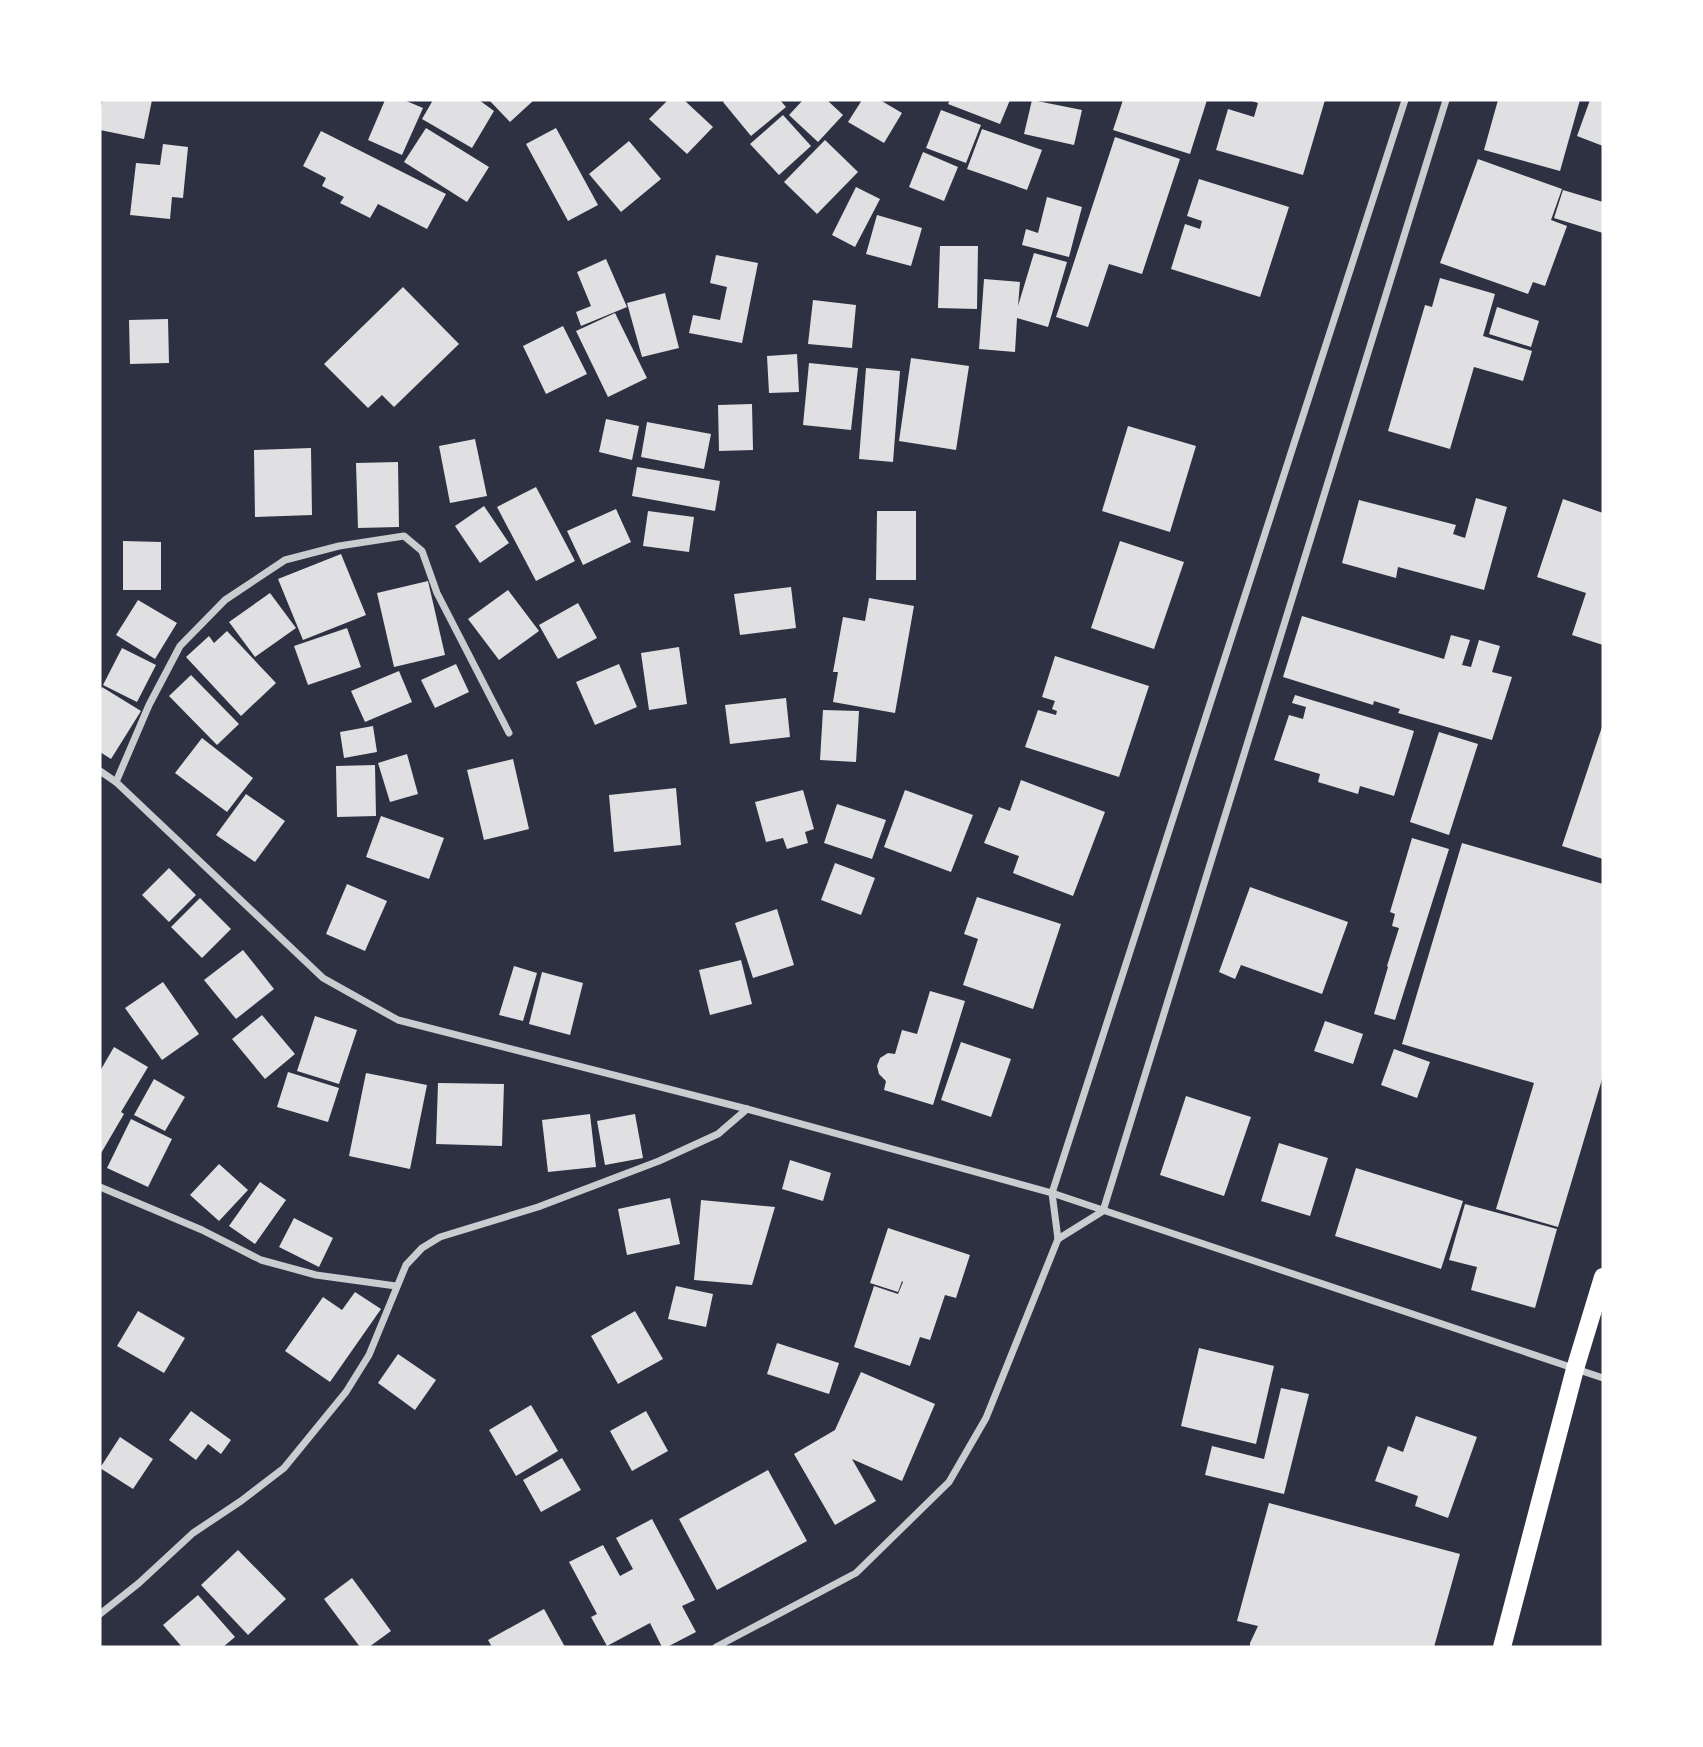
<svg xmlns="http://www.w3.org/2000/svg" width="1703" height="1747" viewBox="0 0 1703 1747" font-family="Quicksand,sans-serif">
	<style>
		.building { fill: #e0e0e3 }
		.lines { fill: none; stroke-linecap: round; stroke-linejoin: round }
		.minor { stroke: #caccd0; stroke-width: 7 }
		.primary { stroke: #fff; stroke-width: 18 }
	</style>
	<rect width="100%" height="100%" fill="#2d3142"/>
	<g class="building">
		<path d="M102 100H152L144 139 100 130V112Z"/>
		<path d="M385 100H404L423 108 402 155 368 140Z"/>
		<path d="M433 100H479L494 111 472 148 422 119Z"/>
		<path d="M489 100H534L510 122Z"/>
		<path d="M668 100H684L713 127 687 154 649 119Z"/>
		<path d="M726 100H780L786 107 751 136 723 102Z"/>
		<path d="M803 100H827L843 115 818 142 789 115Z"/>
		<path d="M862 100H880L902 113 884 143 848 122Z"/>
		<path d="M950 100H1010L1000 124 948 104Z"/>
		<path d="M1032 100 1082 110 1074 145 1024 134Z"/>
		<path d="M1123 100H1207L1190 154 1113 130Z"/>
		<path d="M1249 100H1325L1303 175 1216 150 1228 109 1254 117 1258 103Z"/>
		<path d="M1498 100H1580L1560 171 1484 150Z"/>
		<path d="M1590 100H1603V146L1577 136Z"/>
		<path d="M941 110 981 125 966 163 926 148Z"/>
		<path d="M783 115 811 146 779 175 750 144Z"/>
		<path d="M426 128 489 167 467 202 404 162Z"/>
		<path d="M556 128 598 205 568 221 526 144Z"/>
		<path d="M982 129 1042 150 1027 190 967 169Z"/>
		<path d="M321 131 446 194 427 229 378 204 370 218 340 203 344 197 322 186 326 178 303 166Z"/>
		<path d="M1115 137 1180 159 1142 274 1109 264 1088 327 1056 317Z"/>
		<path d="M825 140 858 172 817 214 784 182Z"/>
		<path d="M629 141 661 179 621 212 589 174Z"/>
		<path d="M163 144 188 147 183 198 172 197 170 219 130 215 136 163 160 165Z"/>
		<path d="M923 152 958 167 944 201 909 187Z"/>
		<path d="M1478 159 1562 189 1551 220 1567 226 1545 286 1533 282 1528 294 1440 263Z"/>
		<path d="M1199 179 1289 207 1260 297 1171 269 1185 224 1200 229 1202 221 1187 216Z"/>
		<path d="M856 187 880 199 855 247 832 235Z"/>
		<path d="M1563 190 1603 202V233L1554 218Z"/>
		<path d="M1047 197 1082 207 1069 257 1022 245 1026 229 1038 233Z"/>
		<path d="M877 215 922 228 911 266 866 254Z"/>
		<path d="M940 246H978L977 309 938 308Z"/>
		<path d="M1034 253 1067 262 1048 327 1017 318 1015 352 979 349 984 279 1020 282 1018 306Z"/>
		<path d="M716 255 758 263 742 343 689 333 693 315 720 320 727 287 710 283Z"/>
		<path d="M606 259 627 307 581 326 576 312 591 306 577 272Z"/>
		<path d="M1440 278 1495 294 1483 336 1532 351 1523 381 1474 367 1450 449 1388 431 1425 305 1432 307Z"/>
		<path d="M403 287 459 344 394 407 382 395 368 408 324 364Z"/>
		<path d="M665 293 679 348 642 357 627 303Z"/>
		<path d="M813 300 856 305 852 348 808 344Z"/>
		<path d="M1497 307 1539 321 1531 347 1489 334Z"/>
		<path d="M615 313 647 378 608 397 576 331Z"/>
		<path d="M168 319 169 363 130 364 129 320Z"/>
		<path d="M563 326 587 374 546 394 523 346Z"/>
		<path d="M797 354 799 392 769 393 767 356Z"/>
		<path d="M911 358 969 366 956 450 899 441Z"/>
		<path d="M809 363 858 368 851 430 803 425Z"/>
		<path d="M866 368 900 371 893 462 859 459Z"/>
		<path d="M752 404 753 450 719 451 718 405Z"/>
		<path d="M606 419 639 426 632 460 599 452Z"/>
		<path d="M647 422 711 434 704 469 641 457Z"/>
		<path d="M1128 426 1196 446 1170 532 1102 511Z"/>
		<path d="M475 439 487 496 450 503 439 446Z"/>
		<path d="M311 448 312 515 255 517 254 450Z"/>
		<path d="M398 462 399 527 358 528 356 463Z"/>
		<path d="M637 467 720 481 715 511 632 496Z"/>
		<path d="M536 487 575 561 536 581 497 507Z"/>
		<path d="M1476 498 1507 507 1484 590 1398 567 1396 578 1342 563 1359 500 1456 525 1453 534 1465 538Z"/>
		<path d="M1563 499 1603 513V645L1572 635 1586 593 1537 577Z"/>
		<path d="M484 506 509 543 480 563 455 526Z"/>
		<path d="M616 509 631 542 583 565 567 531Z"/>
		<path d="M648 511 694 517 689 552 643 546Z"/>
		<path d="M877 511H916V580H876Z"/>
		<path d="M123 541 161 542V590H123Z"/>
		<path d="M1120 541 1184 562 1154 649 1091 628Z"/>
		<path d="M341 554 366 615 303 640 278 579Z"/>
		<path d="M428 581 445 655 394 667 377 593Z"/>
		<path d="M791 587 796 628 740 635 734 594Z"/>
		<path d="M508 590 539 631 499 660 468 619Z"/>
		<path d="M270 593 296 628 255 657 229 622Z"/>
		<path d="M869 598 914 606 895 713 833 702 838 672H833L843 617 865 621Z"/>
		<path d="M138 600 177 623 155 659 116 635Z"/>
		<path d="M578 603 597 638 558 659 539 625Z"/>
		<path d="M1302 616 1444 659 1451 635 1470 640 1462 665 1471 667 1479 640 1500 646 1492 672 1512 677 1492 740 1398 713 1400 709 1374 701 1373 705 1283 677Z"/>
		<path d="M347 628 361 667 308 685 294 646Z"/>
		<path d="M227 631 276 683 241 716 186 657 209 636 214 643Z"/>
		<path d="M679 647 687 704 649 710 641 653Z"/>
		<path d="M122 648 156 665 137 702 103 685Z"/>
		<path d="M1055 656 1149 686 1119 777 1025 747 1038 710 1056 715 1057 711 1052 709 1055 701 1042 697Z"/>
		<path d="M456 664 469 692 435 708 421 680Z"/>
		<path d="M619 664 637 707 595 725 576 682Z"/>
		<path d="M399 671 412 702 365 722 351 691Z"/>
		<path d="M191 675 239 724 217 745 169 696Z"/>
		<path d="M102 687 141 711 111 759 100 752V692Z"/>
		<path d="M1295 695 1414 731 1394 796 1360 786 1358 794 1318 782 1320 774 1274 760 1289 715 1303 719 1306 707 1292 703Z"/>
		<path d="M786 698 790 737 730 744 725 705Z"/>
		<path d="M823 710 859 711 856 762 820 760Z"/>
		<path d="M1603 724V859L1562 846Z"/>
		<path d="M373 726 377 752 344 758 340 732Z"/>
		<path d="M1439 732 1478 744 1449 835 1410 822Z"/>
		<path d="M202 738 253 778 227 812 175 773Z"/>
		<path d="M407 754 418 794 390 802 378 763Z"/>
		<path d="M513 759 529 829 484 840 467 770Z"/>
		<path d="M375 765 376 816 337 817 336 766Z"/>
		<path d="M1021 780 1105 812 1073 896 1013 873 1019 856 984 843 999 807 1010 811Z"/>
		<path d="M676 788 681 845 614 852 609 795Z"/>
		<path d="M803 790 814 829 805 832 808 843 787 849 783 838 766 842 755 802Z"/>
		<path d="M905 790 973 815 951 872 884 847Z"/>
		<path d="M246 794 285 821 255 862 216 835Z"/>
		<path d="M837 804 886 820 872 859 824 843Z"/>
		<path d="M381 816 444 838 429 879 366 857Z"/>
		<path d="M1412 838 1449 849 1395 1020 1374 1014 1388 967 1387 966 1399 928 1392 926 1395 914 1390 912Z"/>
		<path d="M1462 843 1603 884V1076L1558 1227 1496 1209 1534 1083 1402 1044Z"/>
		<path d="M835 863 875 878 861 915 821 900Z"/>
		<path d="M169 868 196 895 169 922 142 895Z"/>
		<path d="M347 884 387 901 365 951 326 934Z"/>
		<path d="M1250 887 1348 922 1322 994 1241 965 1235 979 1219 972Z"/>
		<path d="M977 897 1061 924 1033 1009 963 985 978 939 964 934Z"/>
		<path d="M200 898 231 929 202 958 171 927Z"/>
		<path d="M777 909 794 965 753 978 735 923Z"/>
		<path d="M243 950 274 989 236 1019 204 980Z"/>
		<path d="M741 960 752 1004 710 1015 699 970Z"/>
		<path d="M514 966 537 973 523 1021 499 1015Z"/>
		<path d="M542 972 583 983 570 1035 529 1024Z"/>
		<path d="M163 982 199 1034 162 1060 125 1008Z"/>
		<path d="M930 991 965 1001 933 1105 884 1090 886 1081 879 1074 877 1066 880 1058 888 1053 895 1054 902 1030 917 1034Z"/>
		<path d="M262 1015 295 1054 265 1079 232 1039Z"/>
		<path d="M315 1016 357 1030 339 1084 297 1071Z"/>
		<path d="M1325 1021 1363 1034 1353 1064 1314 1051Z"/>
		<path d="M961 1042 1011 1059 991 1117 941 1100Z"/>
		<path d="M114 1047 148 1067 121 1112 124 1114 100 1155V1071Z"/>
		<path d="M1394 1049 1430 1062 1417 1098 1381 1085Z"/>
		<path d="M288 1072 339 1088 328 1122 277 1107Z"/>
		<path d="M366 1073 427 1085 410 1169 349 1156Z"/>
		<path d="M154 1079 185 1097 165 1131 134 1115Z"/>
		<path d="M438 1083 504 1084 502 1146 436 1144Z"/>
		<path d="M1186 1096 1251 1117 1224 1196 1160 1175Z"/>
		<path d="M590 1114 596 1167 548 1172 542 1120Z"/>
		<path d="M635 1114 643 1158 605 1165 597 1121Z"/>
		<path d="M131 1119 172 1139 148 1187 107 1168Z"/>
		<path d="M1279 1143 1328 1158 1310 1216 1261 1201Z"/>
		<path d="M790 1160 831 1173 823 1201 782 1189Z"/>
		<path d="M219 1164 248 1190 219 1221 190 1195Z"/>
		<path d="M1356 1168 1463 1201 1441 1269 1335 1236Z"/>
		<path d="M260 1182 286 1200 255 1244 229 1226Z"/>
		<path d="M670 1198 680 1244 627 1255 618 1209Z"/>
		<path d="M701 1200 775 1207 752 1285 694 1280Z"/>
		<path d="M1465 1204 1557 1229 1535 1308 1471 1290 1477 1267 1449 1260Z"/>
		<path d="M294 1218 333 1238 319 1267 279 1247Z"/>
		<path d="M888 1228 970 1255 956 1298 945 1295 930 1340 920 1337 910 1366 854 1347 874 1286 898 1294 903 1282 902 1281 898 1292 870 1283Z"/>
		<path d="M676 1286 713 1294 706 1327 668 1319Z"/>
		<path d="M355 1292 381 1309 330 1382 285 1351 323 1297 342 1310Z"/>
		<path d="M138 1311 185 1338 164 1373 117 1346Z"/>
		<path d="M635 1311 663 1359 618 1384 591 1336Z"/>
		<path d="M777 1343 839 1363 829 1394 767 1374Z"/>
		<path d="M1199 1348 1274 1366 1256 1444 1181 1426Z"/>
		<path d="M398 1354 436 1380 415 1410 378 1383Z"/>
		<path d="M861 1372 935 1404 902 1481 852 1459 876 1501 835 1525 794 1454 835 1430Z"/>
		<path d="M1281 1388 1309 1394 1284 1494 1205 1475 1212 1446 1264 1459Z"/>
		<path d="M531 1405 558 1451 516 1476 489 1430Z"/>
		<path d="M191 1411 231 1440 221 1454 208 1444 196 1460 169 1440Z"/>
		<path d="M646 1411 668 1451 632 1471 610 1431Z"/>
		<path d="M1416 1416 1477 1437 1448 1518 1415 1506 1418 1496 1375 1481 1388 1446 1403 1452Z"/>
		<path d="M120 1437 153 1459 133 1489 100 1468Z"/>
		<path d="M562 1458 581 1490 541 1512 523 1480Z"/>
		<path d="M768 1470 807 1541 717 1590 679 1519Z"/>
		<path d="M1269 1503 1460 1554 1434 1647H1250V1643L1258 1626 1237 1621Z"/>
		<path d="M652 1519 695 1600 682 1606 696 1632 667 1647H662L650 1623 607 1646 591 1617 597 1614 569 1562 603 1545 620 1576 633 1569 616 1538Z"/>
		<path d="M238 1550 286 1599 248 1635 201 1585Z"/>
		<path d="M352 1578 391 1631 369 1647H360L324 1599Z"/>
		<path d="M198 1595 235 1637 223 1647H182L163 1625Z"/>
		<path d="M544 1609 565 1647H492L488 1640Z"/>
	</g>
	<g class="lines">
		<g class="minor">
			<path d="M100 771 116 782 323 978 398 1020 747 1109 1052 1193 1603 1378"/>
			<path d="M116 782 149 705 180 646 225 600 285 560 339 546 404 536 422 551 437 593 509 733"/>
			<path d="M100 1187 202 1230 261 1260 316 1275 396 1286"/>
			<path d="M1058 1239 1103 1211 1446 100"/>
			<path d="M100 1614 139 1583 193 1533 241 1501 284 1468 346 1392 369 1355 406 1265 422 1248 440 1237 538 1207 659 1161 718 1134 747 1109"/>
			<path d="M716 1647 856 1573 949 1482 986 1418 1058 1239 1052 1193 1405 100"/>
		</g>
		<path class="primary" d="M1502 1647 1575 1369 1603 1277"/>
	</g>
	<rect width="1703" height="1747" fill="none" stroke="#ffffff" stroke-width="203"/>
</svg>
